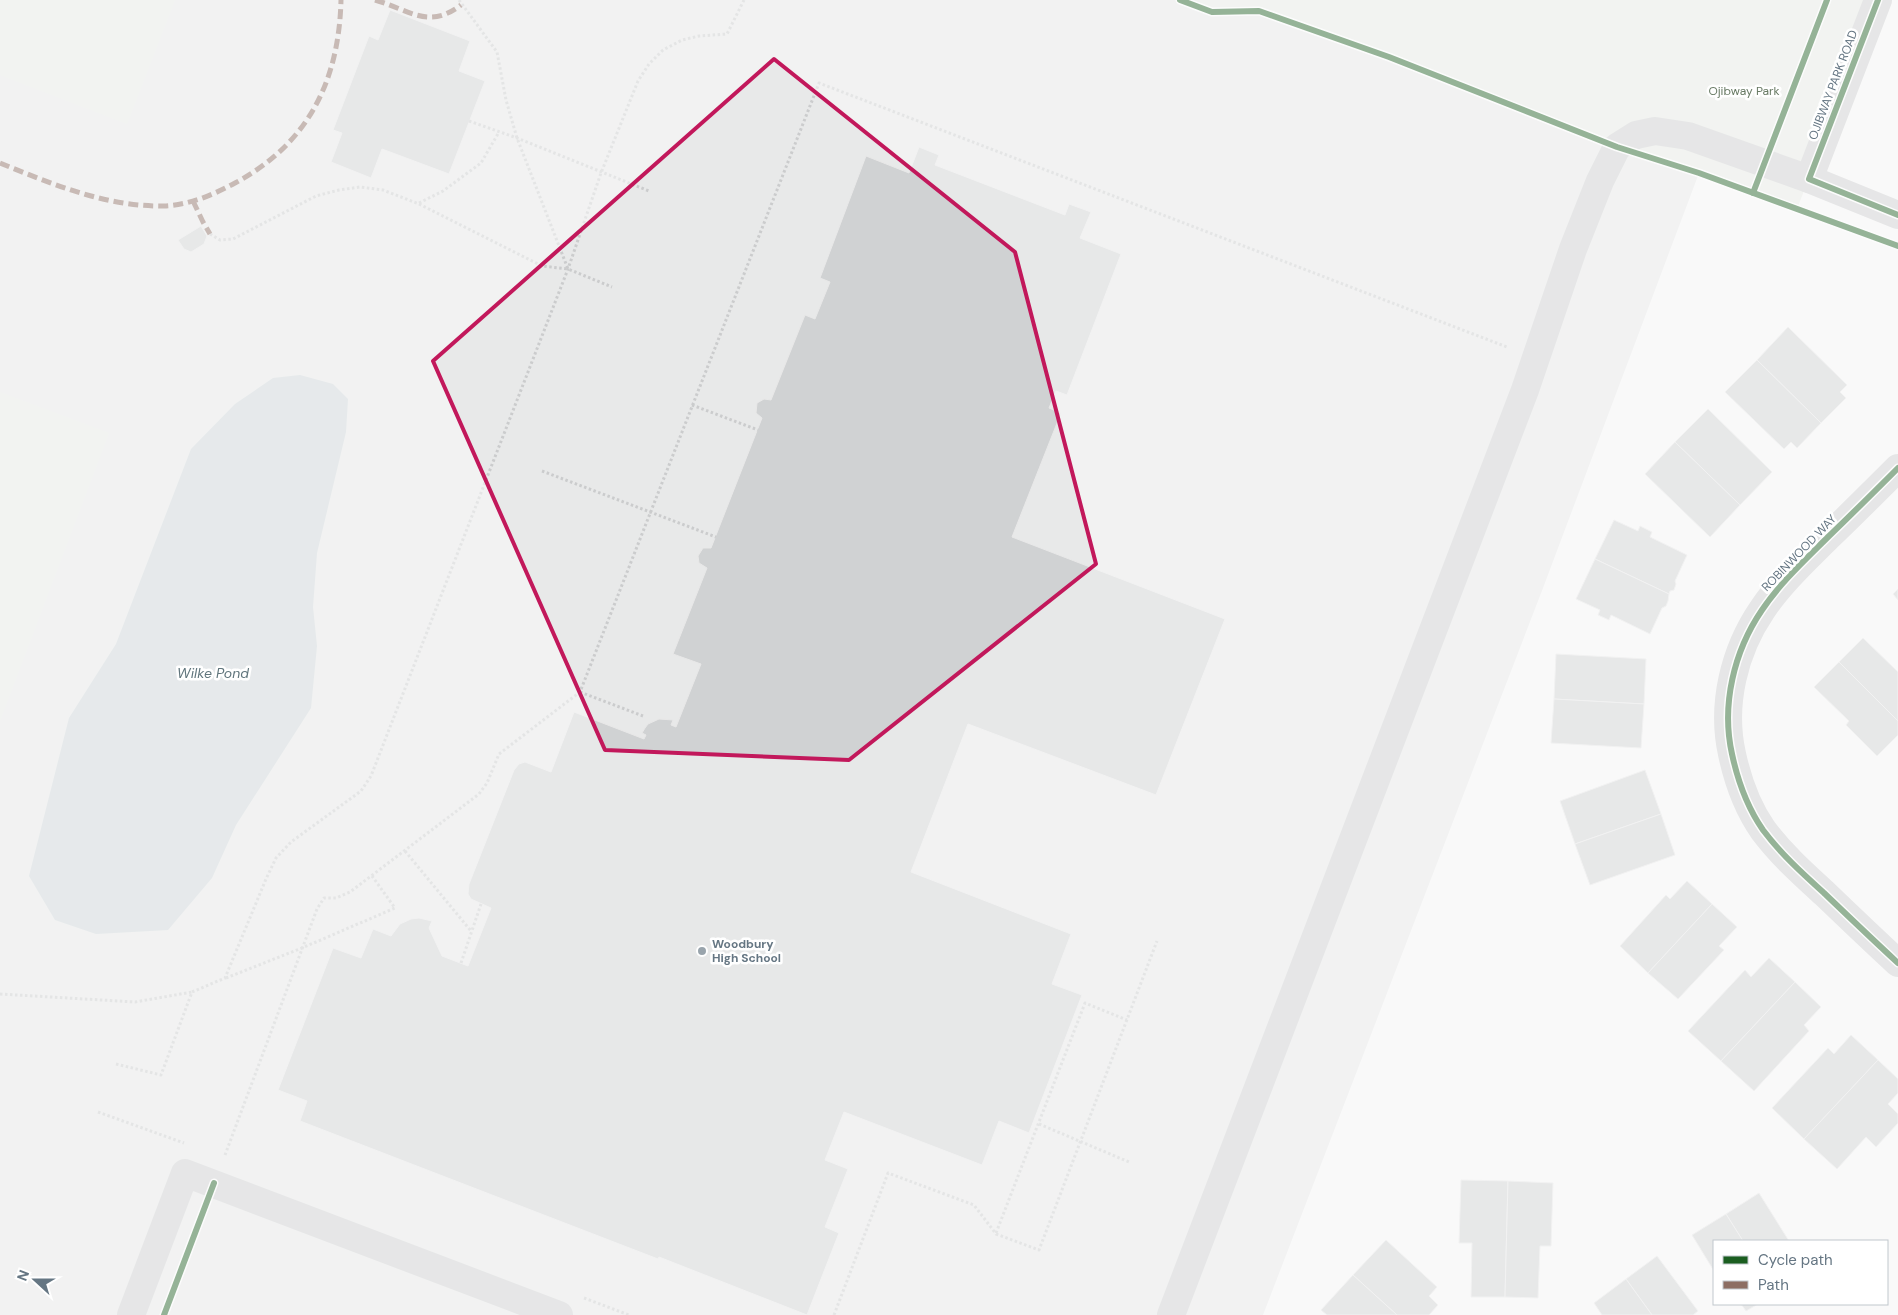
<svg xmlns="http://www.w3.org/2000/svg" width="1898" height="1315" viewBox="0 0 1898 1315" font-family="'DM Sans',sans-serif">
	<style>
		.built { fill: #e8e9e9 }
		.green { fill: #e8ebe6 }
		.water { fill: #ced6d9 }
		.building { fill: #d0d2d3; stroke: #e8e8e8 }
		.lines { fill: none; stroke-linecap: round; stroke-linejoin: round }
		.path { stroke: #cbcccd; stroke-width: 3; stroke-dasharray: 2.5 2.5; stroke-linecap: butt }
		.minor { stroke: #cecfd0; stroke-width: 28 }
		.quiet { stroke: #8d6e63; stroke-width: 5; stroke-dasharray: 10 5; stroke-linecap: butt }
		.cycleway-casing { stroke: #fff; stroke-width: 9 }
		.cycleway { stroke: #1b5e20; stroke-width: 6 }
		.marked { fill: none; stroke: #c2185b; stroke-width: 4; stroke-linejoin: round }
		.poi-dot { fill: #99a4ac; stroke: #fff; stroke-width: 2 }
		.labels { text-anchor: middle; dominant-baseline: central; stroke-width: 5; stroke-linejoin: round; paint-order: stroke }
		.street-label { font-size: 12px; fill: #657683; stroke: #fff }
		.park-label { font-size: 12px; fill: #687a64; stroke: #fff }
		.poi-label { font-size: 12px; font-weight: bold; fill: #657683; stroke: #fff; text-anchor: start }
		.water-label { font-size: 14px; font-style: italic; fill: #60757c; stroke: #fff }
	</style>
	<rect width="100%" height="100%" fill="#f9f9f9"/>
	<path class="built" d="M0 0H1180L1212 12 1259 11 1617 147 1699 173 1543 588 1263 1315H0Z"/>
	<g class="green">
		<path d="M0 0H175L127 124 0 75Z"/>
		<path d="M1180 0H1878L1797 209 1699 173 1617 147 1259 11 1212 12Z"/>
		<path d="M0 392 109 433 0 721Z"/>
	</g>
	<path class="water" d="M300 375 333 384 348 399 346 432 317 553 313 607 317 646 311 708 236 825 212 878 168 930 96 934 55 920 29 876 69 718 116 644 191 449 235 404 273 378Z"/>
	<g class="building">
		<path d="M390 10 470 41 459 71 485 81 449 174 382 149 371 178 331 162 342 133 333 130 369 36 378 40Z"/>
		<path d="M919 147 939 155 935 165 1065 215 1069 204 1091 212 1080 238 1121 254 1067 395 1056 391 1049 408 1061 413 1012 537 1225 619 1156 795 968 724 911 872 1071 934 1052 984 1082 995 1029 1133 999 1121 982 1165 844 1112 825 1160 848 1169 825 1227 839 1233 807 1315 659 1257 658 1259 300 1121 307 1101 278 1090 333 948 361 958 373 929 391 936 400 924 411 919 419 918 432 921 429 928 442 956 468 966 491 908 471 899 468 894 469 884 514 770 519 764 525 762 551 772 574 712 644 739 646 735 642 733 645 728 648 724 659 719 673 720 671 725 676 727 701 664 673 654 707 568 699 563 698 556 703 548H711L762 418 756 413 757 403 764 399 771 400 805 315 815 319 830 282 820 278 866 156 909 173Z"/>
		<path d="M201 226 207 236 204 244 191 252 184 249 178 240Z"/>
		<path d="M1788 327 1847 385 1840 392 1846 398 1821 423 1757 360Z"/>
		<path d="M1757 360 1821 423 1797 448 1791 442 1784 449 1725 392Z"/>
		<path d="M1708 409 1772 472 1740 505 1675 442Z"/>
		<path d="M1675 442 1740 505 1710 537 1645 474Z"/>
		<path d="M1614 520 1638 531 1640 526 1652 532 1650 537 1687 555 1675 581 1676 584 1674 590 1670 591 1669 594 1595 559Z"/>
		<path d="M1595 559 1669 594 1668 601 1666 606 1662 608 1650 634 1611 615 1609 620 1598 615 1600 610 1576 599Z"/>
		<path d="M1898 589V600L1893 594Z"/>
		<path d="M1863 638 1898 672V721L1839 662Z"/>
		<path d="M1556 654 1646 659 1644 704 1554 699Z"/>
		<path d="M1839 662 1898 721V735L1877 756 1846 725 1849 721 1814 687Z"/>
		<path d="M1554 699 1644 704 1641 748 1551 743Z"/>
		<path d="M1645 770 1661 814 1575 844 1560 801Z"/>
		<path d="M1661 814 1675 855 1590 885 1575 844Z"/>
		<path d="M1687 881 1712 904 1648 973 1620 946 1666 895 1670 899Z"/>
		<path d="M1712 904 1737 927 1719 946 1724 950 1678 999 1648 973Z"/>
		<path d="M1769 958 1795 982 1721 1061 1688 1031 1745 970 1751 977Z"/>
		<path d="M1795 982 1821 1007 1804 1025 1809 1031 1754 1091 1721 1061Z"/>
		<path d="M1851 1035 1878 1060 1804 1139 1772 1108 1828 1048 1834 1054Z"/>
		<path d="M1878 1060 1898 1079V1093L1888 1104 1898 1114V1123L1876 1147 1866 1137 1837 1169 1804 1139Z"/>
		<path d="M1461 1180 1508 1181 1505 1297H1471L1472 1243H1459Z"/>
		<path d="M1508 1181 1553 1183 1551 1246H1540L1538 1298 1505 1297Z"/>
		<path d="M1759 1193 1789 1241H1743L1726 1214Z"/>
		<path d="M1726 1214 1743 1241H1714V1271L1692 1235Z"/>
		<path d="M1386 1240 1437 1287 1429 1296 1438 1305 1429 1315H1397L1353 1275Z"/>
		<path d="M1657 1256 1698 1311 1693 1315H1652L1626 1279Z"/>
		<path d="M1353 1275 1397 1315H1327L1321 1310Z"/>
		<path d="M1626 1279 1652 1315H1602L1594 1303Z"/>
		<path d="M1741 1304H1758L1746 1311Z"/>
	</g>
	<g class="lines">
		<g class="path">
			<path d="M459 0 497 52 506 100 517 138 568 269 612 287"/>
			<path d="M469 121 517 138 649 191"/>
			<path d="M419 203 443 191 481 163 499 132"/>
			<path d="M210 234 220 240 233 239 316 196 339 190 360 187 383 190 419 204 542 266 568 269"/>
			<path d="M692 405 758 430"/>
			<path d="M542 471 716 537"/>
			<path d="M580 692 643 716"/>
			<path d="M405 851 471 931"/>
			<path d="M461 963 481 904"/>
			<path d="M226 978 302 948 395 908 372 876"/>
			<path d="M0 994 135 1002 192 992"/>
			<path d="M116 1064 161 1075 192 992 225 978 266 879 276 858 291 842 361 791 371 776 568 269 601 173 638 81 649 64 663 50 682 40 699 36 727 34 744 0"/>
			<path d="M98 1112 184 1143"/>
			<path d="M1039 1124 1129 1162"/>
			<path d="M225 1155 317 909 324 898H336L350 892 479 794 487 783 499 754 580 692 819 83 1507 347"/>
			<path d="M996 1233 1085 1003 1127 1020"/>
			<path d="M584 1298 629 1315"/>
			<path d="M834 1315 888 1173 974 1205 996 1234 1039 1250 1157 941"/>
		</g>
		<g class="minor">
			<path d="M1809 179 1878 0"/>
			<path d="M1898 468C1875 491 1852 514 1828 537 1805 560 1780 583 1762 610 1734 651 1721 705 1732 754 1738 782 1747 807 1763 830 1781 854 1802 873 1824 893 1848 916 1873 940 1898 963"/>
			<path d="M131 1315 185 1173 559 1315"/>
			<path d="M1171 1315 1525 390 1573 249 1600 181 1617 147 1636 135 1655 131 1688 136 1809 179 1898 215"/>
		</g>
		<g class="quiet">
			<path d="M375 0C410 10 428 30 461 5"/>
			<path d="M0 163C52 184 106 207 164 206 189 205 213 195 235 183 308 144 339 81 341 0"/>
			<path d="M193 201 203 222 210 234"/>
		</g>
		<defs>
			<g id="cycleway">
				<path d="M1180 0 1212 12 1259 11 1389 57 1617 147 1699 173 1898 246"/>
				<path d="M1878 0 1809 179 1898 215"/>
				<path d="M1753 193 1827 0"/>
				<path d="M1898 468C1875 491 1852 514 1828 537 1805 560 1780 583 1762 610 1734 651 1721 705 1732 754 1738 782 1747 807 1763 830 1781 854 1802 873 1824 893 1848 916 1873 940 1898 963"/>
				<path d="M164 1315 214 1183"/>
			</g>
		</defs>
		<use href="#cycleway" class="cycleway-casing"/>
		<use href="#cycleway" class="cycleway"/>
	</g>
	<path d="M0 0H1898V1315H0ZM774 59 1015 252 1096 564 849 760 605 750 433 361Z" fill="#f9f9f9" fill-opacity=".55" fill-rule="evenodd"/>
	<path class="marked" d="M774 59 1015 252 1096 564 849 760 605 750 433 361Z"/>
	<circle class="poi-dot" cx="702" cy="951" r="5"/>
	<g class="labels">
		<g class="street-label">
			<text transform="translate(1833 85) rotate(-69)">OJIBWAY PARK ROAD</text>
			<text transform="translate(1799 553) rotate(-46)">ROBINWOOD WAY</text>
		</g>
		<g class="park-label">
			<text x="1744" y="91">Ojibway Park</text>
		</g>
		<g class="poi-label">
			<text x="712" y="944">Woodbury<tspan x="712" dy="14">High School</tspan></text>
		</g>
		<g class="water-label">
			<text x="213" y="673">Wilke Pond</text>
		</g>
	</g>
	<rect x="1713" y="1240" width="175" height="65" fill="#ffffff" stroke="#c1c8cd"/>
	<rect x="1723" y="1256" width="25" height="8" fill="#1b5e20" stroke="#c1c8cd"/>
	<text x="1758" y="1265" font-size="15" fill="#657683">Cycle path</text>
	<rect x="1723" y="1281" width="25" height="8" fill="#8d6e63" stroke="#c1c8cd"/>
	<text x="1758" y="1290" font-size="15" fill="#657683">Path</text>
	<g transform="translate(35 1280) rotate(291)" stroke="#ffffff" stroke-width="4" paint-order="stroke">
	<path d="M0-4L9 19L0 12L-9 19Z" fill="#657683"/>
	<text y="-8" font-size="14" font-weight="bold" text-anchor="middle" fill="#657683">N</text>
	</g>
</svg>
